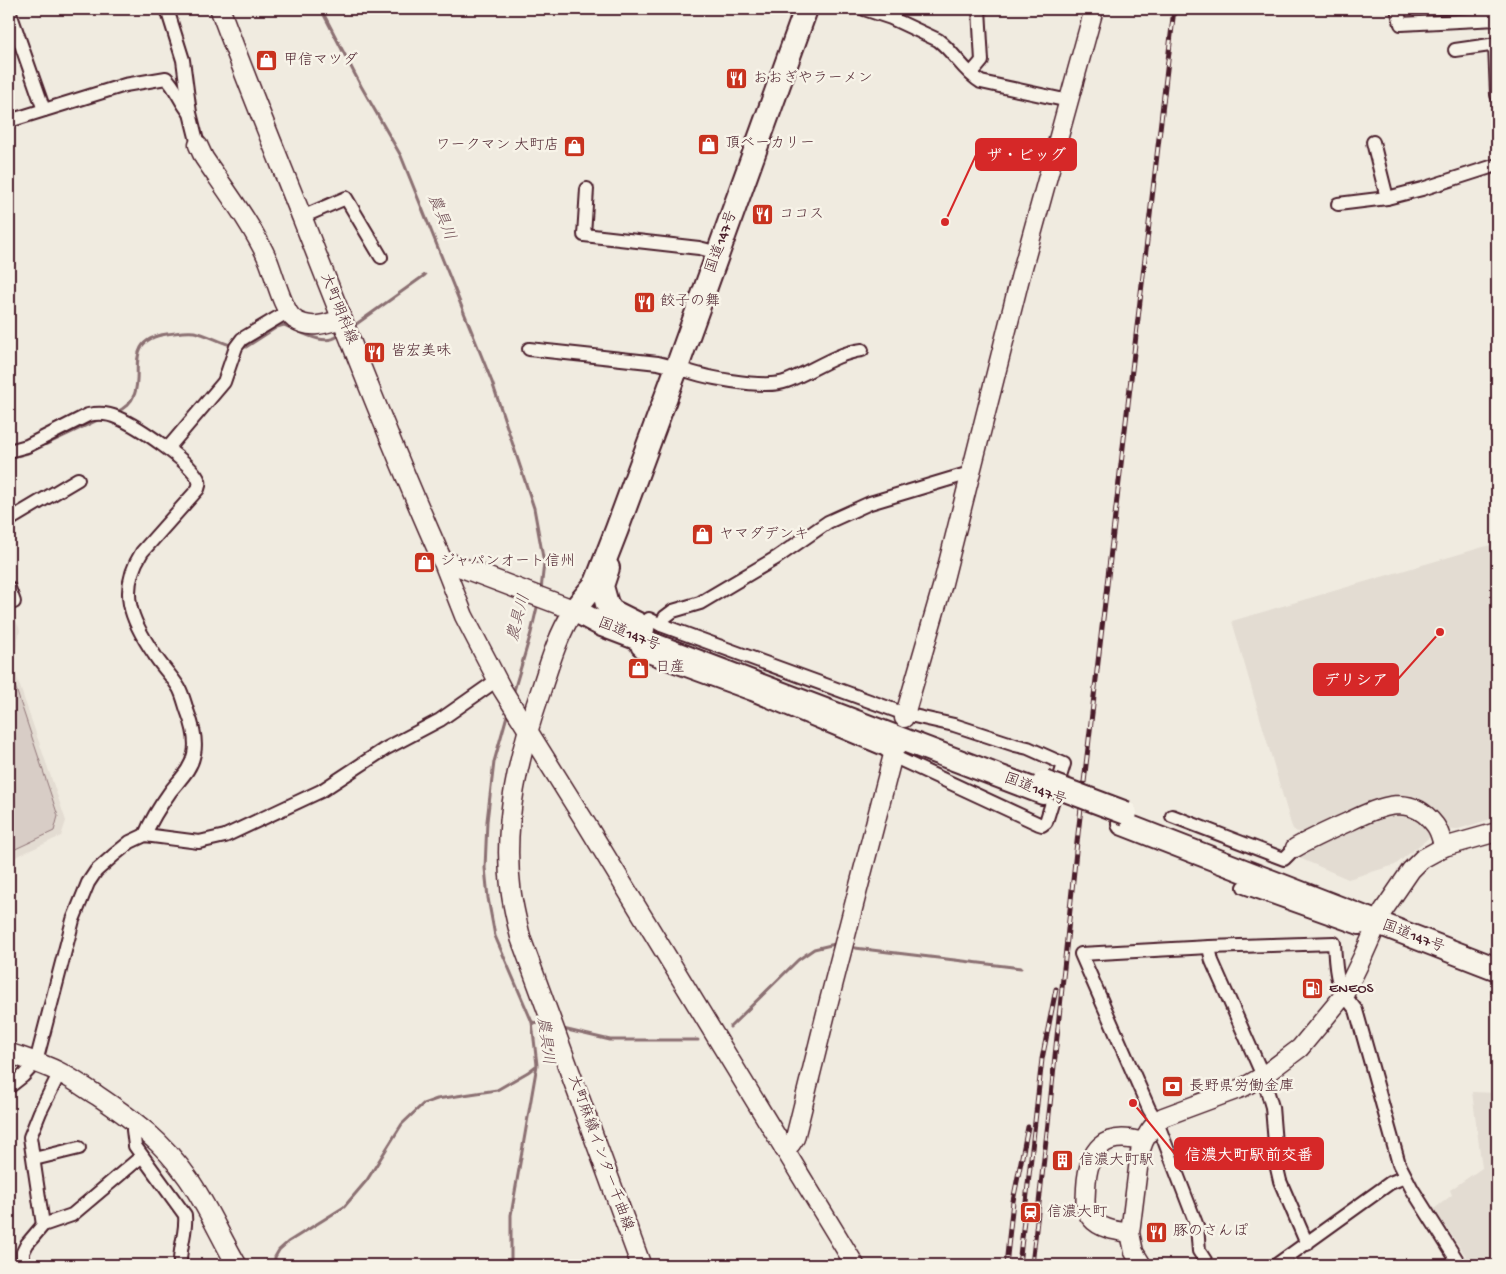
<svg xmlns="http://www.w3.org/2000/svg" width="1506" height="1274" viewBox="0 0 1506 1274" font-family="'Gochi Hand','Klee One',sans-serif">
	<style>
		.built { fill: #e3dcd2 }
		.green { fill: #d8cdc6; stroke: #917678 }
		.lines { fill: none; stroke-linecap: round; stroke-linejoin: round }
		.stream { stroke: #8b6f72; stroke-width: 3 }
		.street-casing { stroke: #4a1f2b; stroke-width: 16 }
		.secondary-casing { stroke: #4a1f2b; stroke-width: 21 }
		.primary-casing { stroke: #4a1f2b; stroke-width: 22 }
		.highway-casing { stroke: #4a1f2b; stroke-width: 26 }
		.street { stroke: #f7f3e8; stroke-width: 12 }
		.secondary { stroke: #f7f3e8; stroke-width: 18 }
		.primary { stroke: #f7f3e8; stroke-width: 19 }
		.highway { stroke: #f7f3e8; stroke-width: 22 }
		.rail-casing { stroke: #4a1f2b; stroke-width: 5 }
		.rail { stroke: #f7f3e8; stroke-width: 3; stroke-dasharray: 9; stroke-linecap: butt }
		.highway-bridge-casing { stroke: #4a1f2b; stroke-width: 26; stroke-linecap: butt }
		.highway-bridge { stroke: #f7f3e8; stroke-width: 22 }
		.labels { text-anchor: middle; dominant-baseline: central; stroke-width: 5; stroke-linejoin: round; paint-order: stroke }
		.poi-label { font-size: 15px; fill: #4a1f2b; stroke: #f7f3e8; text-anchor: start }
		.street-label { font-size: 15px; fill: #4a1f2b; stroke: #f7f3e8 }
		.water-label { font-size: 16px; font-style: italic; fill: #704e55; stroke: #f7f3e8 }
		.leader { fill: none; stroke: #d62828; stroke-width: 2 }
		.callout-dot { fill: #d62828; stroke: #f7f3e8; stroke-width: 2 }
		.callout { fill: #d62828; stroke: #d62828; stroke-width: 2 }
		.callout-label { font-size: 16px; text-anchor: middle; font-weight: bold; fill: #fff }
	</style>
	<rect width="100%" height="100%" fill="#f0ebe0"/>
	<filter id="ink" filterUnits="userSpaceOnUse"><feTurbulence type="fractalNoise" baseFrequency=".02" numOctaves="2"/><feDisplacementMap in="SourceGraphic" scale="10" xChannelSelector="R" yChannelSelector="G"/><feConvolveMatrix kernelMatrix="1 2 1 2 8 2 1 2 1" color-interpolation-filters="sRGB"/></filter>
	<g filter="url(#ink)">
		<g class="built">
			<path d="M1497 543V817L1455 830 1446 829 1397 797H1388L1308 832H1297L1293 829 1291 824 1232 621Z"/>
			<path d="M9 611 12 612 20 630 13 663 16 675 66 821 61 836 9 860Z"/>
			<path d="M1399 813 1417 819 1429 831 1431 836 1395 865 1348 879 1297 857 1300 852 1376 817Z"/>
			<path d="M1472 1092 1497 1093V1265H1472L1434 1209 1452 1195 1450 1190 1482 1168Z"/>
		</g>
		<path class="green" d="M9 679 14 683 58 816 54 831 9 852Z"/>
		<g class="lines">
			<g class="stream">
				<path d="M321 9 361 86 401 156 492 382 534 508 544 563 541 590"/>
				<path d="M355 325 425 275"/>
				<path d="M240 346 246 347 277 327 284 325C300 331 323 347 338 336"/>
				<path d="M115 413C162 392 110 342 167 334 176 333 185 331 194 332 207 334 220 343 234 346"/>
				<path d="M9 458 28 453 100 419"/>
				<path d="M513 694 531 633 538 603"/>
				<path d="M508 712 494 762 487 821 485 868 488 898 495 936 532 1022 537 1065 511 1215V1265"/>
				<path d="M855 948 1021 968"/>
				<path d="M532 1022 543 1024"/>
				<path d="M730 1027 798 960 814 949 835 944"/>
				<path d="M563 1029 610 1040H698"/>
				<path d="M275 1265V1257L279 1250 288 1242 344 1207 367 1180 402 1124 423 1104 437 1099 497 1090 528 1072 536 1066"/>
			</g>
			<defs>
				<g id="street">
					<path d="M167 9 183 60 190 113 198 145"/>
					<path d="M864 9 891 18 938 40C954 52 964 72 981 82L1069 101"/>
					<path d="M1397 9 1401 24 1497 19"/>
					<path d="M9 10 44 110"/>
					<path d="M1495 45 1497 95"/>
					<path d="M1455 50 1497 44"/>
					<path d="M971 74 982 61 979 9"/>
					<path d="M9 121 125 85 166 78C176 87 180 102 190 113"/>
					<path d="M1373 142 1387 198"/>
					<path d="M587 189 584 235 699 248 707 250"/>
					<path d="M1338 204 1387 198 1422 189 1497 165"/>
					<path d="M302 217 346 198 381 257"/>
					<path d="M529 349 658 363 666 365"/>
					<path d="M677 367C700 377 764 390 787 381 811 372 836 353 862 350"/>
					<path d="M168 448 224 382 236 347 242 339 287 312"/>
					<path d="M9 451 27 446 88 415C98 413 108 413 118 418 136 425 193 463 199 481 200 484 199 486 198 489L142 552C118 590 130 619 154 654 161 666 172 676 179 688 183 695 185 705 188 713 193 726 197 740 194 754 191 770 179 780 170 792 160 806 151 820 145 835"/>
					<path d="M9 520 78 479"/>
					<path d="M9 588 14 602"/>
					<path d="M661 625 665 617 673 611 700 603 776 558 828 522 870 503 970 473"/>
					<path d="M638 639 636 642 638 648 645 655 752 694 884 749 899 759 1039 824 1042 825 1046 822 1064 764 1028 748 1015 745 954 725 905 714 661 625 649 619 643 629"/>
					<path d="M1172 816 1284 859 1295 848"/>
					<path d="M1244 887 1359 928 1375 924"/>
					<path d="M1209 947 1212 961 1263 1076 1272 1107 1277 1168 1280 1181 1307 1244"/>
					<path d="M9 1087 23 1076 36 1062 73 920 88 883 96 871 114 855 130 842 145 835 199 842 225 836 321 791 385 749 440 720 497 680"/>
					<path d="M134 1121 133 1130 135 1146 185 1215C187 1232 179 1248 180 1265"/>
					<path d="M34 1159 79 1148"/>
					<path d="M43 1225 30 1137 40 1112 60 1072"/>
					<path d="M23 1265V1252L27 1244 43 1225 72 1215 142 1156"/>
					<path d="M1208 1265 1199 1251 1197 1226 1157 1122 1149 1109 1081 954 1209 947 1334 943C1336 974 1335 985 1356 1010L1399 1164 1412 1189 1460 1265"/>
					<path d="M1276 1265 1390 1183 1405 1177"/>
				</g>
				<g id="secondary">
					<path d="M198 145 204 158C225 189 253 226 268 260 274 274 283 311 294 319 310 330 325 324 342 319"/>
					<path d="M442 560 464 616 502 689 584 820 855 1265"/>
					<path d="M904 718 942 587 1020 278 1094 9"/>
					<path d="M1295 848C1312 838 1330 830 1348 822 1378 808 1410 791 1435 825 1440 831 1441 840 1444 847"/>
					<path d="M784 1149 791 1144 795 1138 829 1001 895 747"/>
					<path d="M1130 1233C1117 1231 1100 1229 1091 1218 1083 1209 1086 1198 1086 1188 1088 1150 1103 1130 1143 1142"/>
					<path d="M1142 1265 1134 1252 1130 1233 1140 1152C1144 1138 1151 1126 1163 1117L1244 1087 1263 1076 1300 1048 1344 995 1363 956 1383 911 1411 870 1422 859 1444 847 1497 832"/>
				</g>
				<g id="primary">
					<path d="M220 9C246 80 275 150 303 220 348 334 392 448 442 560L574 610C558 635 550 662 541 690 519 754 502 822 511 891 513 907 517 923 521 939L641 1265"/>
					<path d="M9 1053C26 1059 43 1064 59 1072 73 1079 85 1088 98 1096 135 1121 162 1141 188 1178 207 1205 220 1236 237 1265"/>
				</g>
				<g id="highway">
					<path d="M608 568 602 586 607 604 612 611 638 624 643 629"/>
					<path d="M574 610 596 583 617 529 677 367 806 9"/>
					<path d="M574 610 602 625 1043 793"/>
					<path d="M1123 824 1497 969"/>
				</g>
			</defs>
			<use href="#street" class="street-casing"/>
			<use href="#secondary" class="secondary-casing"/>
			<use href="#primary" class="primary-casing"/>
			<use href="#highway" class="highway-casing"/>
			<use href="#street" class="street"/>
			<use href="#secondary" class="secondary"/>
			<use href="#primary" class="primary"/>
			<use href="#highway" class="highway"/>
			<defs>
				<g id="rail">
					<path d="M1006 1265 1013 1201 1028 1127"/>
					<path d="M1019 1265 1042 1059 1056 989"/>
					<path d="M1032 1265 1050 1105 1076 851 1174 9"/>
				</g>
			</defs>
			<use href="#rail" class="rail-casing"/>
			<use href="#rail" class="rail"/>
			<defs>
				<path id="highway-bridge" d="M1044 782 1126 813"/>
			</defs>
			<use href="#highway-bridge" class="highway-bridge-casing"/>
			<use href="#highway-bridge" class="highway-bridge"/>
		</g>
	</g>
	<defs>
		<symbol id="shop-square" viewBox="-11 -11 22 22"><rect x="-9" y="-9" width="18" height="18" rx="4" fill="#c8321e" stroke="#f7f3e8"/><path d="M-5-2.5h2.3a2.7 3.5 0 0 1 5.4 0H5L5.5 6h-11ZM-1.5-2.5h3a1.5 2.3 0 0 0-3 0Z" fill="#fff"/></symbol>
		<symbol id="restaurant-square" viewBox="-11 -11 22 22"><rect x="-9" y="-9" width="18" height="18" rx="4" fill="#c8321e" stroke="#f7f3e8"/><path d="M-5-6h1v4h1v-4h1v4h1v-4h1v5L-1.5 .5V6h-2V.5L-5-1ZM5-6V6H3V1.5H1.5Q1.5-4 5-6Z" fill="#fff"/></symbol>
		<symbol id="fuel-square" viewBox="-11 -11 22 22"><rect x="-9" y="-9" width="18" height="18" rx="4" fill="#c8321e" stroke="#f7f3e8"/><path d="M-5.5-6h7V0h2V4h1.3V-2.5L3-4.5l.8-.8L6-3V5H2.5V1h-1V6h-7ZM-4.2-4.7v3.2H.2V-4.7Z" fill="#fff"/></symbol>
		<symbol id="bank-square" viewBox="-11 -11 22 22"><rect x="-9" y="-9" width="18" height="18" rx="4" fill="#c8321e" stroke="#f7f3e8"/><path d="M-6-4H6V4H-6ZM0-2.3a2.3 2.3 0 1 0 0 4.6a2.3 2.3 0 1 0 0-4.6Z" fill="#fff"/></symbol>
		<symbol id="building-square" viewBox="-11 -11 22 22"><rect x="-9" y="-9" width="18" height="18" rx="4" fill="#c8321e" stroke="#f7f3e8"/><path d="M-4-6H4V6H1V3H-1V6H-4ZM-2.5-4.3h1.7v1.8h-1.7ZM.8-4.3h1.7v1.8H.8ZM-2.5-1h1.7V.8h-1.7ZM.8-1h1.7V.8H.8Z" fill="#fff"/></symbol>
		<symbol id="station-square" viewBox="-11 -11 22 22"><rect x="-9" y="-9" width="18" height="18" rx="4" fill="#c8321e" stroke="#f7f3e8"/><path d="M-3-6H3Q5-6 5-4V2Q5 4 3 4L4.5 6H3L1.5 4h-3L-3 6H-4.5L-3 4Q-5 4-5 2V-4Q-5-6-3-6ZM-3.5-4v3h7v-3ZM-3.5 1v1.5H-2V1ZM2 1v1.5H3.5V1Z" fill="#fff"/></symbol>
	</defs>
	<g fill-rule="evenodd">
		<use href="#shop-square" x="254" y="48" width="25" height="25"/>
		<use href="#restaurant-square" x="724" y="66" width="25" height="25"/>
		<use href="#shop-square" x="696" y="132" width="25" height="25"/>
		<use href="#shop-square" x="562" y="134" width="25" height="25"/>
		<use href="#restaurant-square" x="750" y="202" width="25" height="25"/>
		<use href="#restaurant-square" x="632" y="290" width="25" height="25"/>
		<use href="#restaurant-square" x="362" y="340" width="25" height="25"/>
		<use href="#shop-square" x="690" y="522" width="25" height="25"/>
		<use href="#shop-square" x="412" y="550" width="25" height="25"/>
		<use href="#shop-square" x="626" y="656" width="25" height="25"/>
		<use href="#fuel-square" x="1300" y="976" width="25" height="25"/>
		<use href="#bank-square" x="1160" y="1074" width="25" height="25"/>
		<use href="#building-square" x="1050" y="1148" width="25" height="25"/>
		<use href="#station-square" x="1018" y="1200" width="25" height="25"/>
		<use href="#restaurant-square" x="1144" y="1220" width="25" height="25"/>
	</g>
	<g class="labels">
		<g class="poi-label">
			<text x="283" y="61">甲信マツダ</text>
			<text x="753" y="79">おおぎやラーメン</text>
			<text x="725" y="144">頂ベーカリー</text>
			<text x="559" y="146" text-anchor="end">ワークマン 大町店</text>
			<text x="779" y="215">ココス</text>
			<text x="660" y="302">餃子の舞</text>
			<text x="391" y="352">皆宏美味</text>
			<text x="719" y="535">ヤマダデンキ</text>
			<text x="440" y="562">ジャパンオート信州</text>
			<text x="655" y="668">日産</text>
			<text x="1329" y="989">ENEOS</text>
			<text x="1189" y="1087">長野県労働金庫</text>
			<text x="1079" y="1161">信濃大町駅</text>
			<text x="1047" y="1213">信濃大町</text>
			<text x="1173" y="1232">豚のさんぽ</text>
		</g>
		<g class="street-label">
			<text transform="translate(722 242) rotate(-70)">国道147号</text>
			<text transform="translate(338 309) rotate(68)">大町明科線</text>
			<text transform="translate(629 635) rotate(22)">国道147号</text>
			<text transform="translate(1035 790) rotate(21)">国道147号</text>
			<text transform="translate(1413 937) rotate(21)">国道147号</text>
			<text transform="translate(600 1153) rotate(70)">大町麻績インター千曲線</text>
		</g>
		<g class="water-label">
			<text transform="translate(440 218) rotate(68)">農具川</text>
			<text transform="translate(520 618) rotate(-75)">農具川</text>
			<text transform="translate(544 1041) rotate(83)">農具川</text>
		</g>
	</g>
	<path class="leader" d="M945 222L976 155M1440 632L1398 679M1133 1103L1175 1154"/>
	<g class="callout-dot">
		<circle cx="945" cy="222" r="5"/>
		<circle cx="1440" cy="632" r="5"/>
		<circle cx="1133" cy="1103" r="5"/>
	</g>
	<g class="callout">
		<rect x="976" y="139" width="100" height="31" rx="5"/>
		<rect x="1314" y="664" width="84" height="31" rx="5"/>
		<rect x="1175" y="1138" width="148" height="31" rx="5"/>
	</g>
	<g class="callout-label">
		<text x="1026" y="160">ザ・ビッグ</text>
		<text x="1356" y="685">デリシア</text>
		<text x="1249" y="1160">信濃大町駅前交番</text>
	</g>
	<rect width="1506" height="1274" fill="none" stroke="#f7f3e8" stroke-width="30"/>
	<rect x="15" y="15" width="1476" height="1244" fill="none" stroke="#4a1f2b" stroke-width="2" filter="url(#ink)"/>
</svg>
